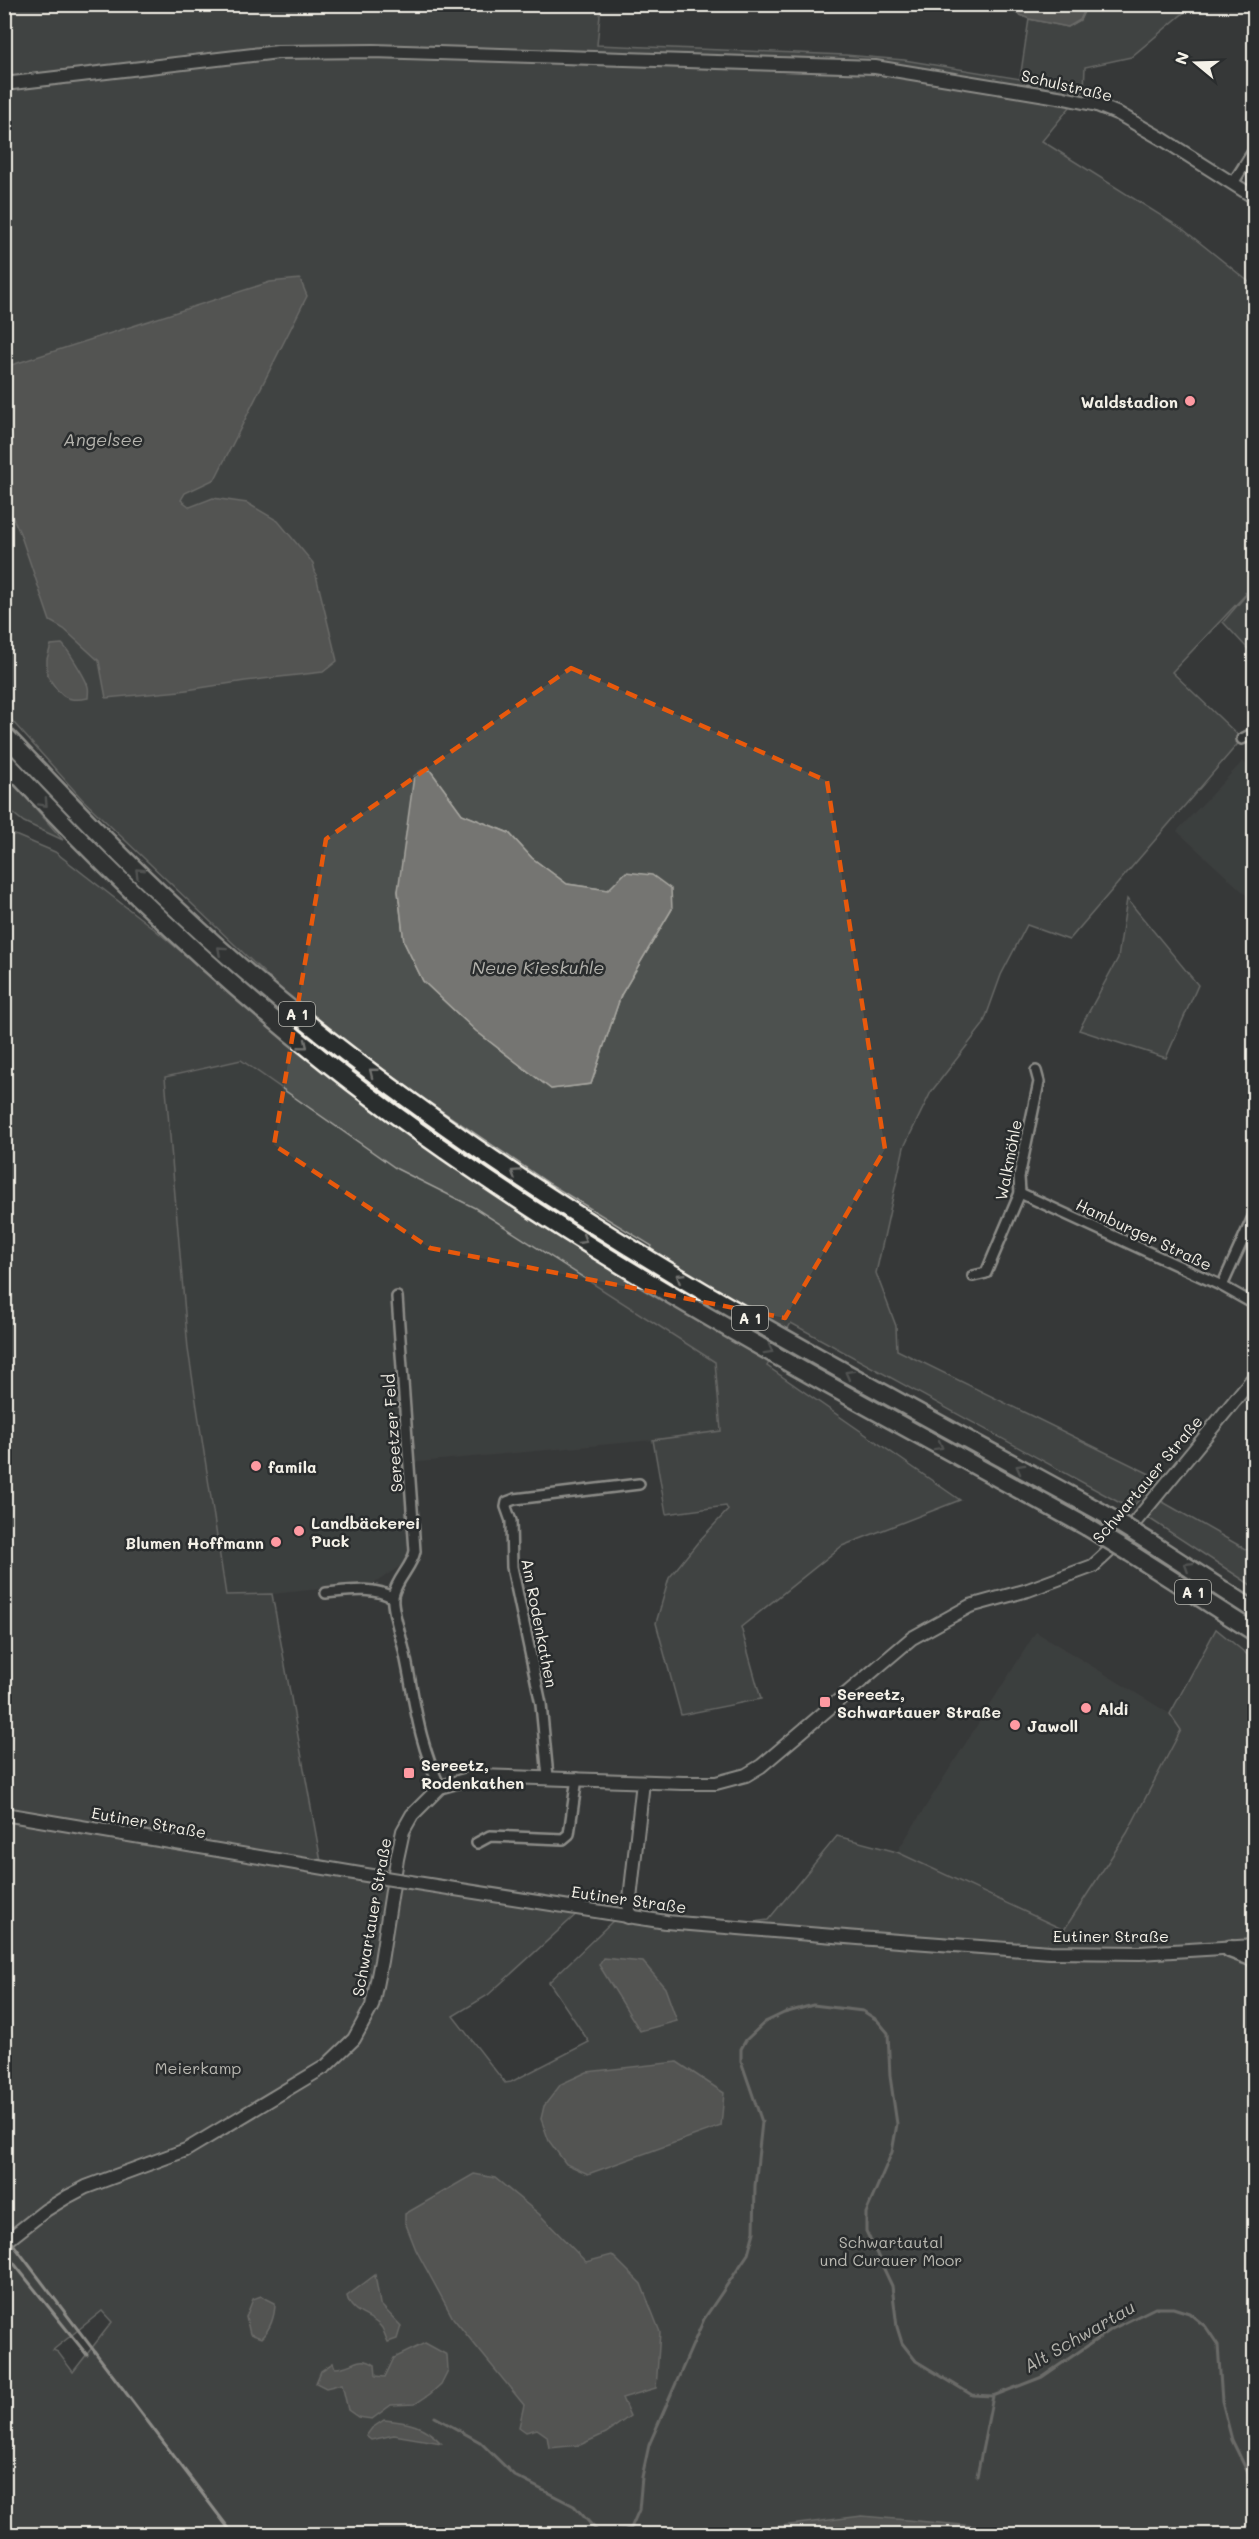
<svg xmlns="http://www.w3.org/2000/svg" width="1259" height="2539" viewBox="0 0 1259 2539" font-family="Mali,sans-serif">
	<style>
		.built { fill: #434645 }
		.green { fill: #4e514f; stroke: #a1a19c; stroke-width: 1.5; fill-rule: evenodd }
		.water { fill: #757572; stroke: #a8a7a1; stroke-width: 1.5 }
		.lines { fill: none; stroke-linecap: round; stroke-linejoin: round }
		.stream { stroke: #a8a7a1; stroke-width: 3 }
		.street-casing { stroke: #f4f1e8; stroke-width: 14 }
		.secondary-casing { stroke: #f4f1e8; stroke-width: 16 }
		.highway-casing { stroke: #f4f1e8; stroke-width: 21 }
		.street { stroke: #2a2d2e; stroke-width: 9 }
		.secondary { stroke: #2a2d2e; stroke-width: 12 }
		.highway { stroke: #2a2d2e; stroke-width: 16 }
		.rail { stroke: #f4f1e8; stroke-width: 3 }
		.secondary-bridge-casing { stroke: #f4f1e8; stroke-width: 16; stroke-linecap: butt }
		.highway-bridge-casing { stroke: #f4f1e8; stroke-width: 21; stroke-linecap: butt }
		.secondary-bridge { stroke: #2a2d2e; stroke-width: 12 }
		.highway-bridge { stroke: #2a2d2e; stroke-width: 16 }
		.oneway { stroke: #71726f }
		.marked { fill: none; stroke: #e8590c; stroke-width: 4.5; stroke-dasharray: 12 8; stroke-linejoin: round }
		.poi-dot { fill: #ff9aa2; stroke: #2a2d2e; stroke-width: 2 }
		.labels { text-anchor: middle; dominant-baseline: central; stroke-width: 5; stroke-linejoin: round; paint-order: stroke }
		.shield { fill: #2a2d2e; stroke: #b7b6b0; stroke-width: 1.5 }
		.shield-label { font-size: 15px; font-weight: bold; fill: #f4f1e8 }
		.street-label { font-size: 16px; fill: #f4f1e8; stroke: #2a2d2e }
		.poi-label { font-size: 16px; font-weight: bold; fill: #f4f1e8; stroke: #2a2d2e; text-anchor: start }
		.park-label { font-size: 16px; fill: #bab9b2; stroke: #2a2d2e }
		.water-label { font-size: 18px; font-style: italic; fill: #b4b3ad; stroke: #2a2d2e }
	</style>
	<rect width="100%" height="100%" fill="#363939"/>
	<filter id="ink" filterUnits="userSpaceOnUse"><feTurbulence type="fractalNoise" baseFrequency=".0167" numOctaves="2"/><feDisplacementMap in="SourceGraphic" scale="12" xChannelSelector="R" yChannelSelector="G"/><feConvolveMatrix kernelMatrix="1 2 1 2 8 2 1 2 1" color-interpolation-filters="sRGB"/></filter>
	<g filter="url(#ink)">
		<g class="built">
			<path d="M1243 761 1254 774V902L1177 831Z"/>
			<path d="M241 1060 397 1169 474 1208 715 1362 722 1431 653 1440 408 1463 412 1558 375 1583 272 1594 226 1595 188 1349 164 1076Z"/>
			<path d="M1036 1632 1170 1714 1181 1730 1127 1833 1064 1930 897 1852Z"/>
		</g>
		<g class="green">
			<path d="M4 5H601L597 45 845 55 904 60 1020 79 1029 19 1068 27 1080 20 1087 5H1193L1131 57 1085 67 1084 90 1042 141 1184 230 1254 286V641L1248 649 1223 622 1247 594 1245 592 1246 594 1172 672 1242 739 1069 940 1027 925 1001 975 983 1025 931 1092 904 1147 876 1273 896 1326 897 1350 1158 1478 1131 1509 791 1323 767 1366 960 1500 842 1546 741 1627 761 1699 681 1715 656 1623 669 1578 698 1542 728 1510 726 1506 666 1514 653 1440 721 1431 715 1362 475 1208 397 1169 241 1060 165 1077 188 1349 226 1595 272 1594 322 1867 581 1910 488 1995 453 2016 505 2083 511 2082 589 2042 549 1982 620 1914 753 1922 768 1920 837 1836 897 1852 1064 1930 1127 1833 1181 1730 1170 1714 1216 1629 1254 1660V2534H5V833L15 835 55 852 153 928 272 1028 394 1123 525 1216 633 1283 652 1246 550 1184 424 1099 303 1010 82 799 5 713ZM430 770 462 814 509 833 532 858 567 884 608 890 672 909 621 995 591 1084 551 1089 476 1031 423 981 404 942 398 891ZM102 2311 112 2322 73 2372 58 2352 53 2350Z"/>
			<path d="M4 772 63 840 24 822 5 807Z"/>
			<path d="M1127 899 1198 985 1166 1058 1079 1030 1118 958Z"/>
			<path d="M1161 1501 1254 1554V1587L1147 1517Z"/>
		</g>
		<g class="water">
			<path d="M998 5H1087L1080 20 1068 27 1029 19Z"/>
			<path d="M300 279 307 296 215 479 185 493 181 500 190 507 213 498 247 503 278 521 313 563 337 661 323 672 245 681 180 691 106 698 99 661 64 629 50 621 20 533 5 501V367L270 282Z"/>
			<path d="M62 644C67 648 87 680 88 687 89 689 88 696 88 698 64 703 59 694 47 675V659L51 645Z"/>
			<path d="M422 770H430L462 814 509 833 532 858 567 884 608 890 626 872 652 875 671 889 672 909 621 995 591 1084 551 1089 476 1031 423 981 404 942 398 891 414 776Z"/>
			<path d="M603 1958 643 1962 665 1988 677 2021 640 2031 599 1965Z"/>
			<path d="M677 2062 724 2093 721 2126 588 2174 566 2164 549 2141 541 2119 544 2106 561 2084 587 2072Z"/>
			<path d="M474 2174 495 2178 539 2214 586 2262 612 2255 641 2284 660 2332 656 2388 622 2398 630 2416 606 2433 580 2445 549 2448 547 2436 537 2429 526 2432 519 2427 524 2405 453 2318 416 2250 405 2222V2214Z"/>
			<path d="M375 2275 380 2304 401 2326 397 2339 388 2342C386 2338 384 2332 382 2328 371 2314 351 2315 347 2296Z"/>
			<path d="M261 2296 275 2303C275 2316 270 2330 261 2338L250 2334 246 2317 253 2299Z"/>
			<path d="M425 2343 447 2355 448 2370 441 2384 430 2394 415 2404 391 2405 372 2419 358 2417 348 2410 342 2384 326 2388 316 2383 321 2371 333 2363 335 2368C353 2368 358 2354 375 2365L376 2376 385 2377 394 2358Z"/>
			<path d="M384 2420C408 2422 424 2425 441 2443L394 2435 371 2440 366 2436 372 2428Z"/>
			<path d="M862 2516 1062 2534H742L758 2529Z"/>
		</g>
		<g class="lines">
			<g class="stream">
				<path d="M435 2417 480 2442 515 2476 574 2506 600 2534"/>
				<path d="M977 2476 993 2396"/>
				<path d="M616 2534 631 2528 639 2510 642 2477 649 2445 704 2319 748 2254 754 2232 755 2186 762 2122 741 2061V2049L746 2040 765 2022 784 2013 813 2005 863 2011 877 2020 888 2033 890 2076 897 2124 892 2152 866 2213V2231L892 2286 897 2327 902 2343 916 2361 972 2395 993 2396 1042 2377 1112 2329 1155 2308H1173L1189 2313 1206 2327 1218 2345 1222 2401 1232 2440 1249 2475 1254 2480"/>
			</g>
			<defs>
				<g id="street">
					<path d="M1233 183 1254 150"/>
					<path d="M1242 739 1254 733"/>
					<path d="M1020 1193 1222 1286 1254 1304"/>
					<path d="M973 1276 986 1273 1020 1193 1019 1177 1039 1082 1036 1071"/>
					<path d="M1222 1286 1254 1215"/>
					<path d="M397 1297 415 1551C412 1567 397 1578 393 1596 391 1608 401 1636 404 1650 415 1700 417 1738 440 1787"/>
					<path d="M326 1593C347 1591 374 1586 393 1598"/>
					<path d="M548 1777 541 1704 512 1567 511 1521 506 1507 507 1502 515 1499 639 1484"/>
					<path d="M477 1843 490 1836 563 1839 569 1834 577 1778"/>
				</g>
				<g id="secondary">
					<path d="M4 84 278 52 373 51 875 67 1064 98 1097 105 1119 114 1164 140 1254 197"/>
					<path d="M4 1814 360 1874"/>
					<path d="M410 1882 666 1922 858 1938 1050 1952 1140 1953 1254 1946"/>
					<path d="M628 1917 643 1782"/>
					<path d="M4 2243 46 2210 67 2197 86 2187 186 2150 326 2066 354 2039 372 2006 381 1961 397 1859 403 1831 412 1815 440 1787 479 1776 683 1783H716L746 1775 761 1766 912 1638 970 1606 1028 1590 1093 1566 1117 1544 1254 1377"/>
				</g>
				<g id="highway">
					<path d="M4 734C62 795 119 856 181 913 256 984 339 1050 423 1110 636 1265 871 1386 1101 1512"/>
					<path d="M4 760C105 869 210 971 327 1063 560 1247 828 1384 1087 1527"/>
					<path d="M1151 1543 1254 1610"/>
					<path d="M1130 1553 1254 1632"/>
					<path d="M1230 1949 1254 1958"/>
				</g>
			</defs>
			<use href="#street" class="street-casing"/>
			<use href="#secondary" class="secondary-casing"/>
			<use href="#highway" class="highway-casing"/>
			<use href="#street" class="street"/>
			<use href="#secondary" class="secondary"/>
			<use href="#highway" class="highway"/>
			<g class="rail">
				<path d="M4 2232 233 2534"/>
				<path d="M4 2251 87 2355"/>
			</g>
			<defs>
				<path id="secondary-bridge" d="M360 1874 410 1882"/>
				<g id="highway-bridge">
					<path d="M1101 1512 1151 1543"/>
					<path d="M1087 1527 1130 1553"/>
				</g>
			</defs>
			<use href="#secondary-bridge" class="secondary-bridge-casing"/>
			<use href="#highway-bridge" class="highway-bridge-casing"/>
			<use href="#secondary-bridge" class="secondary-bridge"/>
			<use href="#highway-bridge" class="highway-bridge"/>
		</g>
		<defs><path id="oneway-chevron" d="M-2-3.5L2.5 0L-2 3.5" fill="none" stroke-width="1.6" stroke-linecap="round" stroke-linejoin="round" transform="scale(1.5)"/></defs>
		<g class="oneway">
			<use href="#oneway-chevron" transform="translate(44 803) rotate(47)"/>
			<use href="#oneway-chevron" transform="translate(139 872) rotate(-136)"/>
			<use href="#oneway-chevron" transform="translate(221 950) rotate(-138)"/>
			<use href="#oneway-chevron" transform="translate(304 1045) rotate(39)"/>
			<use href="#oneway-chevron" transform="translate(373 1072) rotate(-142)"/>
			<use href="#oneway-chevron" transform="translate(515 1173) rotate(-146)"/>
			<use href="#oneway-chevron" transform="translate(583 1240) rotate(31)"/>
			<use href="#oneway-chevron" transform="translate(680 1277) rotate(-148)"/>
			<use href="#oneway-chevron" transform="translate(769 1350) rotate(29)"/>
			<use href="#oneway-chevron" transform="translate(849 1374) rotate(-151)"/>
			<use href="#oneway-chevron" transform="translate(939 1446) rotate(29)"/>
			<use href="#oneway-chevron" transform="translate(1020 1468) rotate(-151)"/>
			<use href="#oneway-chevron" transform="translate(1188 1566) rotate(-148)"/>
		</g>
	</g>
	<path d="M0 0H1259V2539H0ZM571 668 827 781 885 1149 785 1318 430 1248 274 1145 326 839Z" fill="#363939" fill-opacity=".55" fill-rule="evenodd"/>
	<path class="marked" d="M571 668 827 781 885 1149 785 1318 430 1248 274 1145 326 839Z"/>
	<g class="poi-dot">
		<circle cx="1190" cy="401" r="6"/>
		<circle cx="256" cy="1466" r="6"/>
		<circle cx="299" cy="1531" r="6"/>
		<circle cx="276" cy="1542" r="6"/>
		<rect x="819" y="1696" width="12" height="12" rx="3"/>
		<circle cx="1086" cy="1708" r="6"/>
		<circle cx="1015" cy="1725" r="6"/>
		<rect x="403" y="1767" width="12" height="12" rx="3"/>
	</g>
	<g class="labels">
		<g class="shield">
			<rect x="279" y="1002" width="36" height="24" rx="4.5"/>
			<rect x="732" y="1306" width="36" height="24" rx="4.5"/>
			<rect x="1175" y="1580" width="36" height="24" rx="4.5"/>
		</g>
		<g class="shield-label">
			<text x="297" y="1014">A 1</text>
			<text x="750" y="1318">A 1</text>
			<text x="1193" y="1592">A 1</text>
		</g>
		<g class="street-label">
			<text transform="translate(1067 85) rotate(13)">Schulstraße</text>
			<text transform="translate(1008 1160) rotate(-79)">Walkmöhle</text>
			<text transform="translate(1144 1234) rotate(25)">Hamburger Straße</text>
			<text transform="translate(392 1433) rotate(-94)">Sereetzer Feld</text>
			<text transform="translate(1147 1479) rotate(-50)">Schwartauer Straße</text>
			<text transform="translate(540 1623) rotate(79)">Am Rodenkathen</text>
			<text transform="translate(149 1822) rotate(10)">Eutiner Straße</text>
			<text transform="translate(629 1899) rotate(8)">Eutiner Straße</text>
			<text transform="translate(371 1917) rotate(-80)">Schwartauer Straße</text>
			<text x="1111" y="1935">Eutiner Straße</text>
		</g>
		<g class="poi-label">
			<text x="1178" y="401" text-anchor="end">Waldstadion</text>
			<text x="268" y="1466">famila</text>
			<text x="311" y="1522">Landbäckerei<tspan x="311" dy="18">Puck</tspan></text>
			<text x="264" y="1542" text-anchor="end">Blumen Hoffmann</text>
			<text x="837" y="1693">Sereetz,<tspan x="837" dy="18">Schwartauer Straße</tspan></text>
			<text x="1098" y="1708">Aldi</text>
			<text x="1027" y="1725">Jawoll</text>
			<text x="421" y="1764">Sereetz,<tspan x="421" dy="18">Rodenkathen</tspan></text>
		</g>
		<g class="park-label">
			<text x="198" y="2067">Meierkamp</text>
			<text x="891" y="2241">Schwartautal<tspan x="891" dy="18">und Curauer Moor</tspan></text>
		</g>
		<g class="water-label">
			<text x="103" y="439">Angelsee</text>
			<text x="538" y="967">Neue Kieskuhle</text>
			<text transform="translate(1079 2336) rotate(-30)">Alt Schwartau</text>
		</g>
	</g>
	<rect width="1259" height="2539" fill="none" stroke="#2a2d2e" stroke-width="24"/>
	<rect x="12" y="12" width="1235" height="2515" fill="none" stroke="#f4f1e8" stroke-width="2" filter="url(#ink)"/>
	<g transform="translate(1196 63) rotate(289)" stroke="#2a2d2e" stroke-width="4.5" paint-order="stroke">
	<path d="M0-4.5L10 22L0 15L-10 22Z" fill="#f4f1e8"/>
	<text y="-9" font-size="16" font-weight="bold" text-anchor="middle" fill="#f4f1e8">N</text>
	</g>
</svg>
